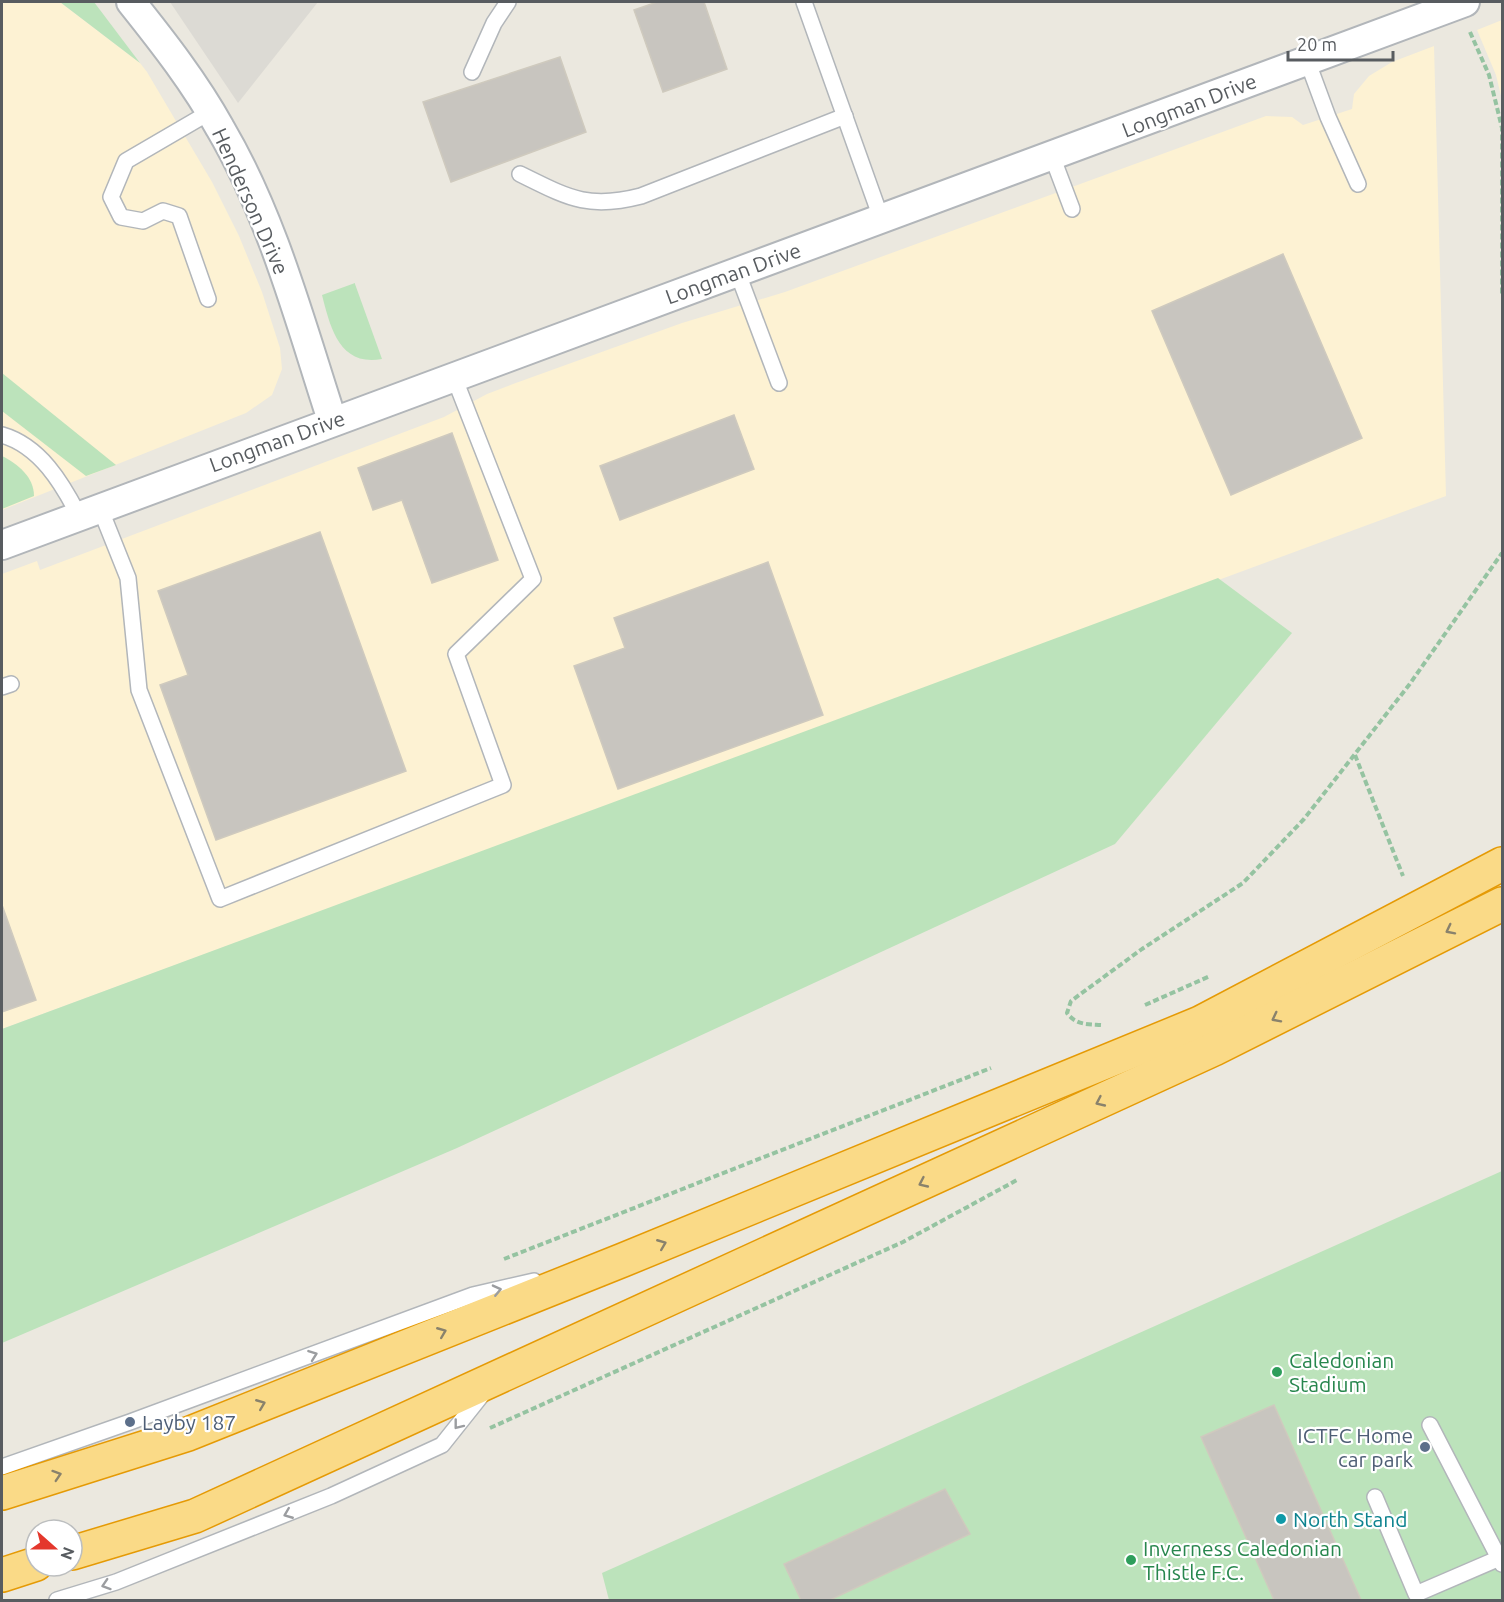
<svg xmlns="http://www.w3.org/2000/svg" width="1504" height="1602" viewBox="0 0 1504 1602" font-family="Ubuntu,sans-serif">
	<style>
		.commercial { fill: #fdf2d3 }
		.industrial { fill: #dcdad4 }
		.green { fill: #bce3bb }
		.building { fill: #c8c5bf; stroke: #cfcabe; stroke-width: 1.5 }
		.lines { fill: none; stroke-linecap: round; stroke-linejoin: round }
		.lane-casing { stroke: #b2b6ba; stroke-width: 18 }
		.street-casing { stroke: #b2b6ba; stroke-width: 32 }
		.highway-casing { stroke: #e59a05; stroke-width: 36 }
		.path { stroke: #95c3a1; stroke-width: 4; stroke-dasharray: 6 3; stroke-linecap: butt }
		.lane { stroke: #fff; stroke-width: 15 }
		.street { stroke: #fff; stroke-width: 28 }
		.highway { stroke: #fada87; stroke-width: 33 }
		.oneway { stroke: #89826c }
		.oneway2 { stroke: #9b9da0 }
		.leisure-dot { fill: #2e9e5b; stroke: #fff; stroke-width: 2 }
		.service-dot { fill: #5c6f8a; stroke: #fff; stroke-width: 2 }
		.culture-dot { fill: #0f9aa8; stroke: #fff; stroke-width: 2 }
		.labels { text-anchor: middle; dominant-baseline: central; stroke-width: 4.5; stroke-linejoin: round; paint-order: stroke }
		.street-label { font-size: 21px; fill: #585c60; stroke: #fff }
		.leisure-label { font-size: 21px; fill: #27864d; stroke: #fff; text-anchor: start }
		.service-label { font-size: 21px; fill: #4e5e75; stroke: #fff; text-anchor: start }
		.culture-label { font-size: 21px; fill: #0d838f; stroke: #fff; text-anchor: start }
	</style>
	<rect width="100%" height="100%" fill="#ebe8df"/>
	<g class="commercial">
		<path d="M2 2H60L140 63 147 72 212 182 239 236 262 292 280 348 282 369 272 395 246 413 2 510Z"/>
		<path d="M1502 20V100L1496 75 1477 30Z"/>
		<path d="M1434 46 1446 496 2 1029V574L37 561 40 570 444 417 487 394 513 384 682 323 785 292 1266 116 1292 117 1303 125 1352 109 1354 94 1369 76 1392 62Z"/>
	</g>
	<path class="industrial" d="M170 2H318L238 103Z"/>
	<g class="green">
		<path d="M60 2H94L140 63Z"/>
		<path d="M355 283V284L382 359C339 367 330 326 322 295Z"/>
		<path d="M2 373 116 465 86 476 2 411Z"/>
		<path d="M2 456C18 464 34 477 34 496L2 509Z"/>
		<path d="M1218 578 1292 633 1115 844 457 1148 2 1343V1029Z"/>
		<path d="M1502 1171V1600H609L602 1573Z"/>
	</g>
	<g class="building">
		<path d="M657 2H704L727 69 663 92 634 10Z"/>
		<path d="M560 57 586 132 451 182 423 102Z"/>
		<path d="M1283 254 1362 438 1231 495 1152 311Z"/>
		<path d="M734 415 754 469 620 520 600 466Z"/>
		<path d="M452 433 498 560 432 583 402 500 373 510 358 468Z"/>
		<path d="M320 532 406 771 216 840 160 685 188 675 158 591Z"/>
		<path d="M768 562 823 715 618 789 574 666 625 648 614 618Z"/>
		<path d="M2 905 36 1000 2 1012Z"/>
		<path d="M1274 1405 1361 1600H1274L1201 1437Z"/>
		<path d="M945 1489 970 1534 830 1600H801L784 1564Z"/>
	</g>
	<g class="lines">
		<defs>
			<g id="lane">
				<path d="M804 2 881 218"/>
				<path d="M1307 60 1328 117 1358 184"/>
				<path d="M472 72 494 23 508 2"/>
				<path d="M1052 156 1072 209"/>
				<path d="M520 174C567 197 587 210 641 196L845 116"/>
				<path d="M737 271 779 383"/>
				<path d="M208 299 179 216 163 211 143 221 121 217 111 197 126 161 210 112"/>
				<path d="M2 435C40 446 62 483 79 516"/>
				<path d="M100 508 128 578 139 690 220 899 503 785 456 654 533 579 454 377"/>
				<path d="M2 687 11 684"/>
				<path d="M1430 1425 1502 1564"/>
				<path d="M2 1467 130 1422 473 1295 534 1281"/>
				<path d="M1375 1497 1416 1594 1502 1557"/>
				<path d="M57 1600 116 1582 331 1496 442 1445 485 1391"/>
			</g>
			<g id="street">
				<path d="M131 2C163 42 195 83 220 128 273 218 300 322 332 420"/>
				<path d="M2 545 1465 2"/>
			</g>
			<g id="highway">
				<path d="M2 1493 188 1434 623 1260 1200 1023 1502 864"/>
				<path d="M72 1553 195 1516 1214 1049 1502 904"/>
				<path d="M2 1575 36 1564"/>
			</g>
		</defs>
		<use href="#lane" class="lane-casing"/>
		<use href="#street" class="street-casing"/>
		<use href="#highway" class="highway-casing"/>
		<g class="path">
			<path d="M1470 32 1489 75 1502 128V295"/>
			<path d="M1355 755 1403 876"/>
			<path d="M1145 1005 1210 976"/>
			<path d="M1101 1025C1086 1024 1076 1025 1067 1013L1071 1001 1142 949 1243 883 1304 819 1409 685 1502 553"/>
			<path d="M504 1259 991 1068"/>
			<path d="M490 1428 903 1242 1017 1180"/>
		</g>
		<use href="#lane" class="lane"/>
		<use href="#street" class="street"/>
		<use href="#highway" class="highway"/>
	</g>
	<defs><path id="oneway-chevron" d="M-2-3.5L2.5 0L-2 3.5" fill="none" stroke-width="1.6" stroke-linecap="round" stroke-linejoin="round" transform="scale(1.5)"/></defs>
	<g class="oneway">
		<use href="#oneway-chevron" transform="translate(1450 930) rotate(153)"/>
		<use href="#oneway-chevron" transform="translate(1276 1018) rotate(153)"/>
		<use href="#oneway-chevron" transform="translate(1100 1102) rotate(155)"/>
		<use href="#oneway-chevron" transform="translate(923 1183) rotate(155)"/>
		<use href="#oneway-chevron" transform="translate(662 1244) rotate(-22)"/>
		<use href="#oneway-chevron" transform="translate(442 1332) rotate(-22)"/>
		<use href="#oneway-chevron" transform="translate(261 1404) rotate(-22)"/>
		<use href="#oneway-chevron" transform="translate(57 1475) rotate(-18)"/>
	</g>
	<g class="oneway2">
		<use href="#oneway-chevron" transform="translate(497 1290) rotate(-13)"/>
		<use href="#oneway-chevron" transform="translate(313 1355) rotate(-20)"/>
		<use href="#oneway-chevron" transform="translate(458 1425) rotate(128)"/>
		<use href="#oneway-chevron" transform="translate(288 1514) rotate(158)"/>
		<use href="#oneway-chevron" transform="translate(106 1585) rotate(162)"/>
	</g>
	<g class="leisure-dot">
		<circle cx="1277" cy="1372" r="6"/>
		<circle cx="1131" cy="1560" r="6"/>
	</g>
	<g class="service-dot">
		<circle cx="130" cy="1422" r="6"/>
		<circle cx="1425" cy="1447" r="6"/>
	</g>
	<circle class="culture-dot" cx="1281" cy="1519" r="6"/>
	<g class="labels">
		<g class="street-label">
			<text transform="translate(1189 105) rotate(-21)">Longman Drive</text>
			<text transform="translate(251 201) rotate(66)">Henderson Drive</text>
			<text transform="translate(733 273) rotate(-20)">Longman Drive</text>
			<text transform="translate(277 441) rotate(-20)">Longman Drive</text>
		</g>
		<g class="leisure-label">
			<text x="1289" y="1360">Caledonian<tspan x="1289" dy="24">Stadium</tspan></text>
			<text x="1143" y="1548">Inverness Caledonian<tspan x="1143" dy="24">Thistle F.C.</tspan></text>
		</g>
		<g class="service-label">
			<text x="142" y="1422">Layby 187</text>
			<text x="1413" y="1435" text-anchor="end">ICTFC Home<tspan x="1413" dy="24">car park</tspan></text>
		</g>
		<g class="culture-label">
			<text x="1293" y="1519">North Stand</text>
		</g>
	</g>
	<rect width="1504" height="1602" fill="none" stroke="#585c60" stroke-width="6"/>
	<g transform="translate(54 1548) rotate(111)"><circle r="28" fill="#ffffff" stroke="#bcbebf" stroke-width="1.5"/>
	<path d="M0-4.5L10 22L0 15L-10 22Z" fill="#e4372c"/>
	<text y="-9" font-size="16" font-weight="bold" text-anchor="middle" fill="#585c60">N</text>
	</g>
	<path d="M1288 51v9h105v-9" fill="none" stroke="#585c60" stroke-width="3"/>
	<text x="1297" y="51" font-size="18" fill="#585c60" stroke="#ffffff" stroke-width="4.5" paint-order="stroke">20 m</text>
</svg>
